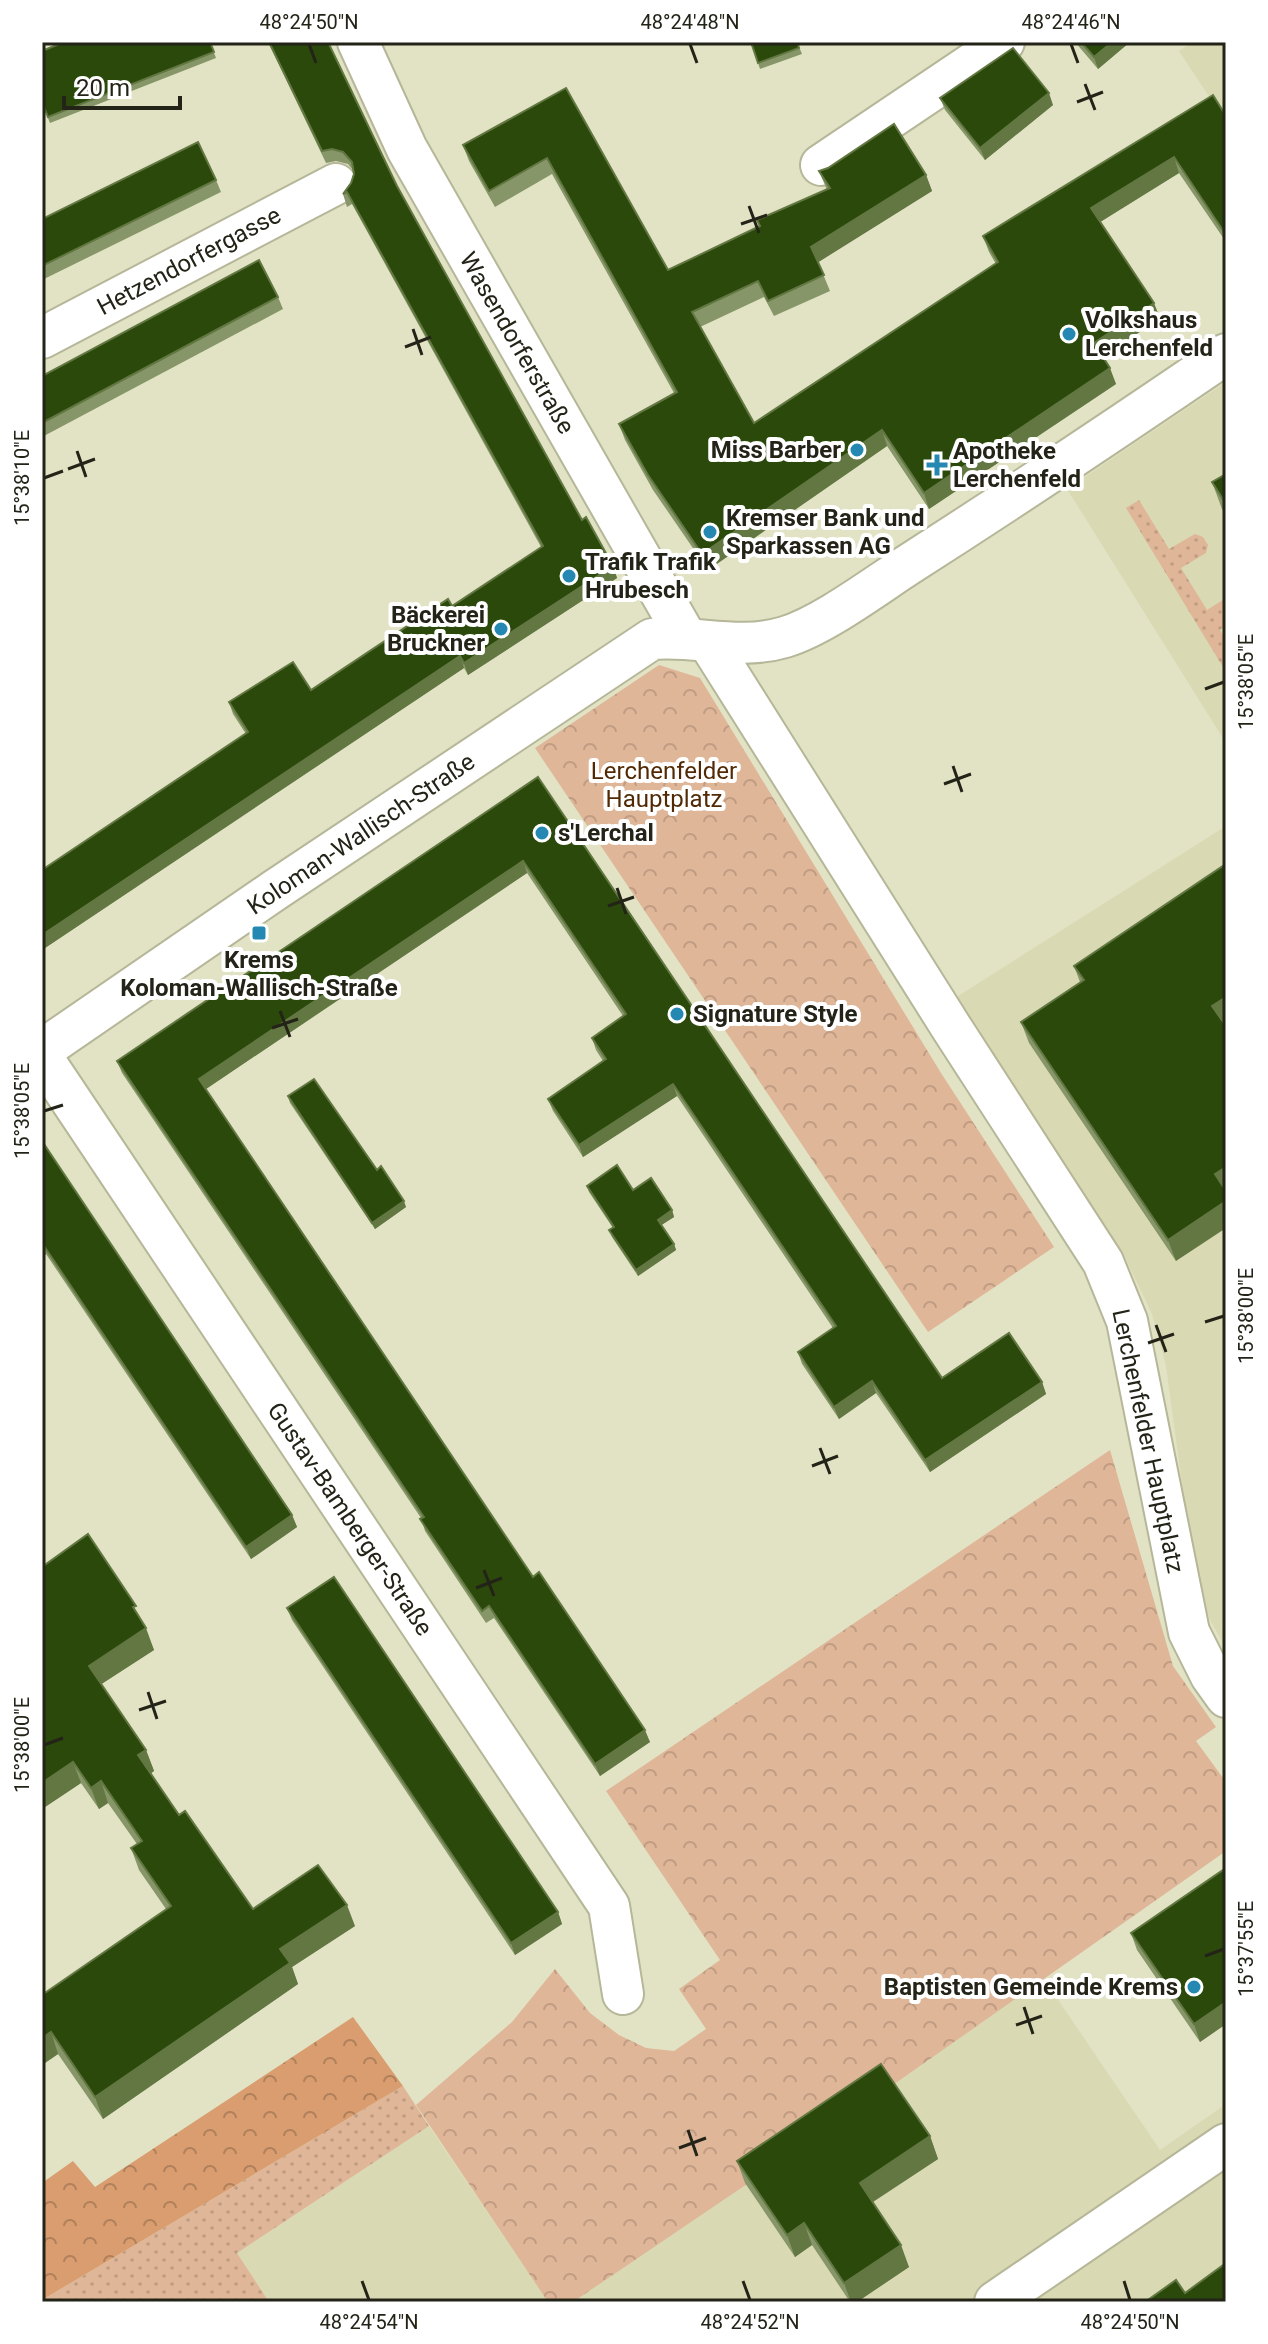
<svg xmlns="http://www.w3.org/2000/svg" width="1268" height="2344" viewBox="0 0 1268 2344" font-family="Roboto,sans-serif">
	<style>
		.built { fill: #d9d9b3 }
		.grass { fill: url(#grass-dots) }
		.forest { fill: url(#forest-crowns) }
		.park { fill: url(#park-crowns) }
		.lines { fill: none; stroke-linecap: round; stroke-linejoin: round }
		.street-casing { stroke: #b6b698; stroke-width: 44 }
		.street { stroke: #fff; stroke-width: 40 }
		.wall { fill: #869668 }
		.shaded-wall { fill: #627742 }
		.building { fill: #2b490b; stroke: #627742; stroke-width: 2 }
		.ticks { fill: none; stroke: #232318; stroke-width: 3 }
		.poi-dot { fill: #2488b2; stroke: #fff; stroke-width: 3 }
		.labels { text-anchor: middle; dominant-baseline: central; stroke-width: 8; stroke-linejoin: round; paint-order: stroke }
		.street-label { font-size: 24px; fill: #232318; stroke: #fff }
		.poi-label { font-size: 24px; font-weight: bold; fill: #232318; stroke: #fff; text-anchor: start }
		.park-label { font-size: 24px; fill: #512a05; stroke: #fff }
		.neatline { fill: none; stroke: #232318; stroke-width: 3 }
		.ticks-label { font-size: 20px; text-anchor: middle; fill: #232318 }
	</style>
	<defs>
		<pattern id="grass-dots" width="8" height="8" patternUnits="userSpaceOnUse" patternTransform="scale(2)"><rect width="8" height="8" fill="#dfb698"/><path d="M2 2h.1M6 6h.1" fill="none" stroke="#bf9c82" stroke-width="1.8" stroke-linecap="round"/></pattern>
		<pattern id="forest-crowns" width="20" height="18" patternUnits="userSpaceOnUse" patternTransform="scale(2)"><rect width="20" height="18" fill="#d99d70"/><path d="M2 6a3 3 0 1 1 6 0M12 15a3 3 0 1 1 6 0" fill="none" stroke="#b0805b"/></pattern>
		<pattern id="park-crowns" width="20" height="18" patternUnits="userSpaceOnUse" patternTransform="scale(2)"><rect width="20" height="18" fill="#dfb698"/><path d="M2 6a3 3 0 1 1 6 0M12 15a3 3 0 1 1 6 0" fill="none" stroke="#bf9c82"/></pattern>
	</defs>
	<rect width="100%" height="100%" fill="#e2e3c4"/>
	<g class="built">
		<path d="M1193 42H1226V122L1179 51Z"/>
		<path d="M1226 382V743L1067 489Z"/>
		<path d="M1226 826V1648L1210 1620 1194 1572 1166 1366 1152 1314 1122 1251 955 998Z"/>
		<path d="M1044 1979 1160 2150 1226 2104V2302H573Z"/>
		<path d="M429 2126 548 2302H269L237 2253Z"/>
	</g>
	<g class="grass">
		<path d="M1139 500 1169 549 1195 534 1203 537 1208 545 1206 553 1181 568 1207 610 1226 598V626L1220 630 1226 640V672L1126 508Z"/>
		<path d="M403 2086 429 2126 237 2253 269 2302H42V2300Z"/>
	</g>
	<path class="forest" d="M353 2017 403 2086 42 2300V2183L73 2161 95 2187Z"/>
	<g class="park">
		<path d="M659 665 700 678 941 1073 1054 1247 928 1332 535 748Z"/>
		<path d="M1110 1450 1173 1666 1216 1727 1196 1741 1226 1782V1851L890 2087 573 2302H548L416 2105 512 2022 555 1969 590 2013 619 2035 646 2048 674 2051 706 2029 679 1989 720 1960 606 1791Z"/>
	</g>
	<g class="lines">
		<defs>
			<g id="street">
				<path d="M358 42 407 149 687 639"/>
				<path d="M821 165 1004 42"/>
				<path d="M42 338 336 184"/>
				<path d="M709 643 951 1027 1103 1262 1127 1321 1189 1632 1211 1676 1226 1697"/>
				<path d="M42 1050 275 890 652 639C698 635 738 651 785 637 824 625 875 586 911 563 1017 495 1122 425 1226 354"/>
				<path d="M42 1057 609 1906 623 1994"/>
				<path d="M995 2302 1226 2144"/>
			</g>
		</defs>
		<use href="#street" class="street-casing"/>
		<use href="#street" class="street"/>
	</g>
	<g class="wall">
		<path d="M210 42 216 58 50 123 42 103Z"/>
		<path d="M268 42H328L397 186 582 520 613 566 617 578 468 675 464 668 42 950V870L246 734 233 714 229 702 311 690 452 606 541 547 352 204 347 207 343 194 351 183 354 171 348 164 336 161 326 163Z"/>
		<path d="M751 42H797L802 54 760 69Z"/>
		<path d="M1075 42H1130L1098 69Z"/>
		<path d="M566 88 668 270 759 226 827 190 819 171 926 175 932 191 818 262 830 291 774 316 764 297 700 327 754 423 996 264 989 252 983 236 1226 116V242L1179 173 1100 222 1160 318 1103 357 1116 384 929 509 887 446 708 570 653 490 625 440 619 424 674 393 552 174 495 207 469 161 463 145Z"/>
		<path d="M940 98 1053 105 985 160 945 110Z"/>
		<path d="M216 180 221 192 42 280V219Z"/>
		<path d="M278 297 283 309 42 437V376Z"/>
		<path d="M1226 474V515L1222 509 1212 482Z"/>
		<path d="M538 777 942 1378 1042 1382 1046 1394 930 1472 876 1393 839 1419 802 1364 798 1352 833 1328 677 1096 583 1157 553 1111 548 1099 603 1061 596 1050 592 1038 623 1016 527 873 206 1089 533 1577 650 1742 600 1776 494 1618 486 1623 425 1531 421 1518 122 1073 117 1061Z"/>
		<path d="M1226 864V1024L1176 1261 1029 1043 1021 1022 1080 982 1074 966Z"/>
		<path d="M288 1096 377 1170 406 1207 375 1229 290 1103Z"/>
		<path d="M42 1141 292 1515 297 1527 251 1559 46 1254 42 1257Z"/>
		<path d="M587 1186 633 1190 672 1210 674 1217 661 1225 674 1244 676 1250 638 1276 612 1237 609 1230 613 1228 589 1192Z"/>
		<path d="M42 1567 141 1620 154 1650 101 1684 146 1750 154 1771 151 1773 179 1815 253 1909 355 1926 292 1967 298 1984 103 2119 58 2054 42 2065V1995L166 1909 139 1870 131 1848 137 1844 108 1803 99 1809 81 1783 42 1809Z"/>
		<path d="M287 1608 558 1912 562 1924 515 1955 292 1620Z"/>
		<path d="M1226 1868V2024L1200 2042 1137 1950 1131 1933Z"/>
		<path d="M930 2136 938 2159 873 2202 909 2267 857 2302H850L812 2245 795 2257 745 2183 737 2161Z"/>
	</g>
	<g class="shaded-wall">
		<path d="M1112 42H1130L1098 69 1094 57Z"/>
		<path d="M1049 93 1053 105 985 160 980 148Z"/>
		<path d="M1174 157 1179 173 1097 224 1091 208Z"/>
		<path d="M926 175 932 191 817 263 811 247Z"/>
		<path d="M1154 303 1160 318 1100 359 1094 343Z"/>
		<path d="M1110 368 1116 384 929 509 924 493Z"/>
		<path d="M882 430 887 446 708 570 702 554Z"/>
		<path d="M613 566 617 578 468 675 464 663Z"/>
		<path d="M460 656 464 668 42 950V935Z"/>
		<path d="M523 861 527 873 203 1091 199 1079Z"/>
		<path d="M1226 997V1024L1220 1028 1212 1006Z"/>
		<path d="M673 1084 677 1096 583 1157 579 1145Z"/>
		<path d="M1226 1167V1194L1215 1174Z"/>
		<path d="M404 1201 406 1207 375 1229 372 1223Z"/>
		<path d="M1226 1201V1228L1176 1261 1168 1240Z"/>
		<path d="M672 1210 674 1217 660 1226 658 1220Z"/>
		<path d="M42 1244 46 1254 42 1257Z"/>
		<path d="M674 1244 676 1250 638 1276 636 1270Z"/>
		<path d="M872 1381 876 1393 839 1419 834 1407Z"/>
		<path d="M1042 1382 1046 1394 930 1472 925 1460Z"/>
		<path d="M292 1515 297 1527 251 1559 246 1547Z"/>
		<path d="M146 1628 154 1650 97 1687 89 1666Z"/>
		<path d="M645 1730 650 1742 600 1776 595 1764Z"/>
		<path d="M146 1750 154 1771 146 1777 138 1755Z"/>
		<path d="M73 1762 81 1783 42 1809V1783Z"/>
		<path d="M101 1781 108 1803 99 1809 91 1788Z"/>
		<path d="M347 1905 355 1926 292 1967 298 1984 103 2119 95 2097 280 1949Z"/>
		<path d="M558 1912 562 1924 515 1955 511 1943Z"/>
		<path d="M1226 2002V2024L1200 2042 1194 2024Z"/>
		<path d="M51 2032 58 2054 42 2065V2038Z"/>
		<path d="M930 2136 938 2159 868 2205 860 2183Z"/>
		<path d="M804 2223 812 2245 795 2257 787 2235Z"/>
		<path d="M901 2245 909 2267 857 2302H851L844 2283Z"/>
	</g>
	<g class="building">
		<path d="M64 42H210L214 52 48 117 42 102V51Z"/>
		<path d="M269 42H328L397 186 582 520 586 517 613 566 464 663 460 656 42 935V870L248 732 229 702 293 662 311 690 448 599 452 606 543 546 347 192 343 194 351 183 354 174 352 162 343 152 332 149 322 151Z"/>
		<path d="M751 42H797L799 48 758 63Z"/>
		<path d="M1081 42H1112L1094 57Z"/>
		<path d="M1013 48 1049 93 980 148 940 98Z"/>
		<path d="M566 88 668 270 760 226 757 220 830 188 819 171 828 168 894 124 926 175 811 247 824 275 768 301 758 281 692 312 754 423 998 262 983 236 1213 95 1226 116V235L1174 157 1091 208 1154 303 1094 343 1110 368 924 493 882 430 702 554 648 475 619 424 677 392 547 158 489 191 463 145Z"/>
		<path d="M198 142 216 180 42 266V219Z"/>
		<path d="M259 260 278 297 42 423V376Z"/>
		<path d="M1226 474V504L1212 482Z"/>
		<path d="M538 777 942 1378 1009 1333 1042 1382 925 1460 872 1381 834 1407 798 1352 836 1326 673 1084 579 1145 548 1099 606 1059 592 1038 626 1014 523 861 199 1079 533 1577 539 1572 645 1730 595 1764 489 1606 482 1611 420 1519 424 1517 117 1061Z"/>
		<path d="M1226 864V997L1212 1006 1226 1026V1167L1215 1174 1226 1191V1201L1168 1240 1021 1022 1084 980 1074 966Z"/>
		<path d="M314 1079 377 1170 381 1166 404 1201 372 1223 288 1096Z"/>
		<path d="M42 1141 292 1515 246 1547 42 1243Z"/>
		<path d="M617 1165 633 1190 651 1178 672 1210 658 1220 674 1244 636 1270 609 1230 614 1227 587 1186Z"/>
		<path d="M88 1534 136 1606 133 1607 146 1628 89 1666 146 1750 138 1755 179 1815 185 1811 253 1909 318 1865 347 1905 280 1949 290 1963 95 2097 51 2032 42 2038V1995L171 1906 131 1848 142 1841 101 1781 91 1788 73 1762 42 1783V1567Z"/>
		<path d="M334 1577 558 1912 511 1943 287 1608Z"/>
		<path d="M1226 1868V2002L1194 2024 1131 1933Z"/>
		<path d="M881 2064 930 2136 860 2183 901 2245 844 2283 804 2223 787 2235 737 2161Z"/>
		<path d="M1226 2263V2302H1145L1176 2280 1185 2293Z"/>
	</g>
	<path class="ticks" d="M309 44 316 63M690 44 697 63M1071 44 1078 63M1085 84 1095 110M1077 102 1103 92M749 206 759 233M741 224 767 215M413 329 422 355M405 347 431 337M77 451 86 477M68 469 95 459M44 478 63 471M1205 689 1224 682M953 766 962 792M944 784 971 774M617 888 626 914M608 906 634 897M280 1011 290 1037M272 1028 298 1019M44 1111 63 1105M1205 1322 1224 1316M1156 1325 1166 1352M1148 1343 1174 1334M820 1448 830 1474M812 1466 838 1456M484 1570 494 1596M476 1588 502 1578M148 1692 157 1719M139 1710 166 1701M44 1745 63 1738M1205 1956 1224 1949M1024 2007 1033 2034M1016 2025 1042 2016M688 2130 697 2156M679 2148 706 2138M362 2281 369 2300M743 2281 750 2300M1124 2281 1130 2300"/>
	<g class="poi-dot">
		<circle cx="1069" cy="334" r="8"/>
		<circle cx="857" cy="450" r="8"/>
		<path d="M933 453h8v8h8v8h-8v8h-8v-8h-8v-8h8z"/>
		<circle cx="710" cy="532" r="8"/>
		<circle cx="569" cy="576" r="8"/>
		<circle cx="501" cy="629" r="8"/>
		<circle cx="542" cy="833" r="8"/>
		<rect x="251" y="925" width="16" height="16" rx="4"/>
		<circle cx="677" cy="1014" r="8"/>
		<circle cx="1194" cy="1987" r="8"/>
	</g>
	<g class="labels">
		<g class="street-label">
			<text transform="translate(189 261) rotate(-28)">Hetzendorfergasse</text>
			<text transform="translate(517 343) rotate(60)">Wasendorferstraße</text>
			<text transform="translate(361 834) rotate(-34)">Koloman-Wallisch-Straße</text>
			<text transform="translate(1148 1441) rotate(78)">Lerchenfelder Hauptplatz</text>
			<text transform="translate(350 1519) rotate(56)">Gustav-Bamberger-Straße</text>
		</g>
		<g class="poi-label">
			<text x="1085" y="320">Volkshaus<tspan x="1085" dy="28">Lerchenfeld</tspan></text>
			<text x="841" y="450" text-anchor="end">Miss Barber</text>
			<text x="953" y="451">Apotheke<tspan x="953" dy="28">Lerchenfeld</tspan></text>
			<text x="726" y="518">Kremser Bank und<tspan x="726" dy="28">Sparkassen AG</tspan></text>
			<text x="585" y="562">Trafik Trafik<tspan x="585" dy="28">Hrubesch</tspan></text>
			<text x="485" y="615" text-anchor="end">Bäckerei<tspan x="485" dy="28">Bruckner</tspan></text>
			<text x="558" y="833">s'Lerchal</text>
			<text x="259" y="960" text-anchor="middle">Krems<tspan x="259" dy="28">Koloman-Wallisch-Straße</tspan></text>
			<text x="693" y="1014">Signature Style</text>
			<text x="1178" y="1987" text-anchor="end">Baptisten Gemeinde Krems</text>
		</g>
		<g class="park-label">
			<text x="664" y="771">Lerchenfelder<tspan x="664" dy="28">Hauptplatz</tspan></text>
		</g>
	</g>
	<rect width="1268" height="2344" fill="none" stroke="#ffffff" stroke-width="88"/>
	<path d="M64 96v12h116v-12" fill="none" stroke="#232318" stroke-width="4"/>
	<text x="76" y="96" font-size="24" fill="#232318" stroke="#ffffff" stroke-width="6" paint-order="stroke">20 m</text>
	<rect x="44" y="44" width="1180" height="2256" class="neatline"/>
	<g class="ticks-label">
		<text x="309" y="29">48°24'50"N</text>
		<text x="690" y="29">48°24'48"N</text>
		<text x="1071" y="29">48°24'46"N</text>
		<text transform="translate(22 478) rotate(-90)" y="7">15°38'10"E</text>
		<text transform="translate(1246 682) rotate(-90)" y="7">15°38'05"E</text>
		<text transform="translate(22 1111) rotate(-90)" y="7">15°38'05"E</text>
		<text transform="translate(1246 1316) rotate(-90)" y="7">15°38'00"E</text>
		<text transform="translate(22 1745) rotate(-90)" y="7">15°38'00"E</text>
		<text transform="translate(1246 1949) rotate(-90)" y="7">15°37'55"E</text>
		<text x="369" y="2329">48°24'54"N</text>
		<text x="750" y="2329">48°24'52"N</text>
		<text x="1130" y="2329">48°24'50"N</text>
	</g>
</svg>
